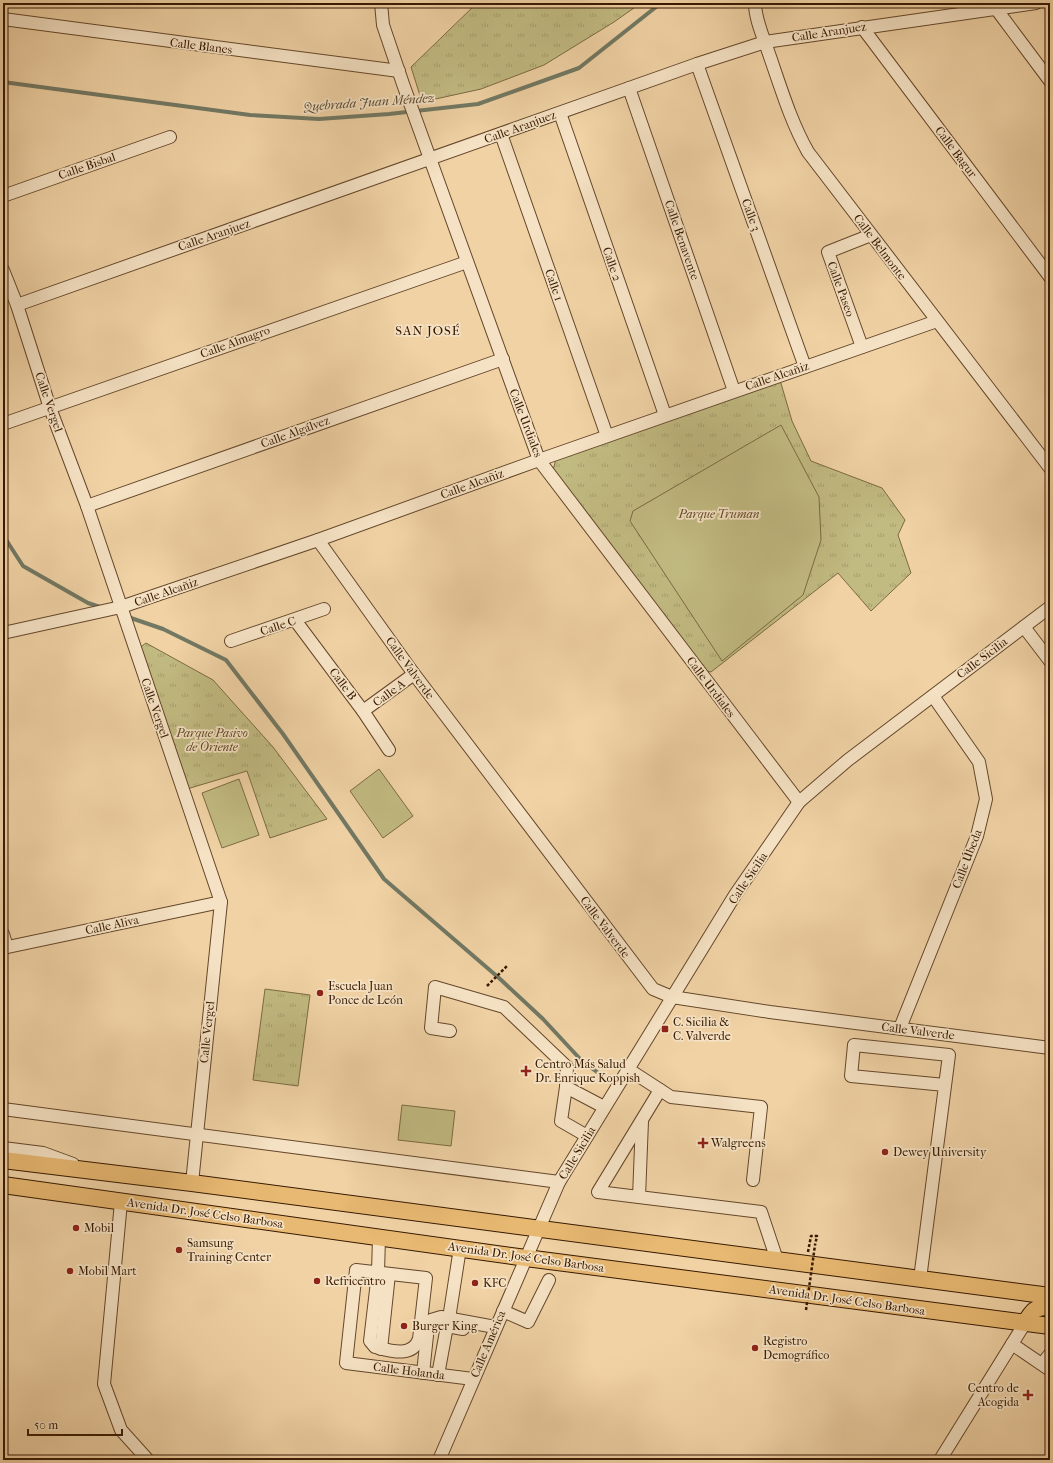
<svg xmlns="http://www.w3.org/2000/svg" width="1053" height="1463" viewBox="0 0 1053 1463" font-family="'IM FELL French Canon',serif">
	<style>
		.grass { fill: url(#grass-tufts); stroke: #7c6a41 }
		.pitch { fill: #c1ba81; stroke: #7c6a41 }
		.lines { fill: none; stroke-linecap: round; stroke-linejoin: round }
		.stream { stroke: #727863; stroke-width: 4 }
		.minor-casing { stroke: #65472a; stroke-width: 14 }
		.major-casing { stroke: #371901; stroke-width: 18 }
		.path { stroke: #371901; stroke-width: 2.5; stroke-dasharray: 3 2; stroke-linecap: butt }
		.minor { stroke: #f5e2c4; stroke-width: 12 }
		.major { stroke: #e8b972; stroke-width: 16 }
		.path-bridge { stroke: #371901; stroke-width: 2.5; stroke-dasharray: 3 2; stroke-linecap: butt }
		.poi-dot { fill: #8f2418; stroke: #f5e2c4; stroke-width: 1.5 }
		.labels { text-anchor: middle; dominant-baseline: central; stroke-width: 3.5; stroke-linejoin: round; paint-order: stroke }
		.street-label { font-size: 12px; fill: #371901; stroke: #f5e2c4 }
		.park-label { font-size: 12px; font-style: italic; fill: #604927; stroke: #f5e2c4 }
		.poi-label { font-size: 12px; fill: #371901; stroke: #f5e2c4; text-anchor: start }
		.water-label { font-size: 13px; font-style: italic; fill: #554932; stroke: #f5e2c4 }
		.neighbourhood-label { font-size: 13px; letter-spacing: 1px; fill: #371901; stroke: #f5e2c4 }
	</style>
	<defs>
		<pattern id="grass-tufts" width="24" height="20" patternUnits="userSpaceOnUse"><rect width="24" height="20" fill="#c1ba81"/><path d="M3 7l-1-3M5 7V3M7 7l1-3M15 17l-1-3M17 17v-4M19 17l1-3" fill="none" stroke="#a69f6e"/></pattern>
	</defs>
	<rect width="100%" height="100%" fill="#f0d2a5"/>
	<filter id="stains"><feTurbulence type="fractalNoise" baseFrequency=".005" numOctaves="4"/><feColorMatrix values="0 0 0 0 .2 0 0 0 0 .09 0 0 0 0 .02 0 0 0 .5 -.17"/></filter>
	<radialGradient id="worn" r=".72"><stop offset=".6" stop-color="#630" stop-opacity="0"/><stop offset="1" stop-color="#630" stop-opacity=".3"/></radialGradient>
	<g class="grass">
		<path d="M477 3H641L614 22 544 65 481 89 422 102 411 67Z"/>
		<path d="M780 380 792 421 811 461 882 488 905 520 898 535 911 573 871 611 838 573 711 672 702 670 553 470 556 459Z"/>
		<path d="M146 643 213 680 273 747 327 819 270 838 247 771 187 789 138 649Z"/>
		<path d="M265 989 310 995 298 1086 253 1080Z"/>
	</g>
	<g class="pitch">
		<path d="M781 425 819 497 821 540 803 595 722 661 630 521 633 511Z"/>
		<path d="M379 769 413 816 383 838 350 791Z"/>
		<path d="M239 779 259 835 222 848 202 793Z"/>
		<path d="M402 1105 455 1111 451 1146 398 1140Z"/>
	</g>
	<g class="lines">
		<g class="stream">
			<path d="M3 82 250 115 319 119 389 114 478 104 579 68 661 3"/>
			<path d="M3 535 23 566 88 603 100 607"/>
			<path d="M128 617 163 629 226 660 283 734 384 879 499 978 543 1019 582 1061 597 1072"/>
		</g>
		<defs>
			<g id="minor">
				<path d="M381 3 383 25 403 84 539 460 799 802"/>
				<path d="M755 3C755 19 763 36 768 51 780 85 790 120 808 152L1050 468"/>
				<path d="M997 10 1050 81"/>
				<path d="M3 19 399 71"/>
				<path d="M862 27 1050 277"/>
				<path d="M697 64 805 367"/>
				<path d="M629 88 734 391"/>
				<path d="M560 113 665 415"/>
				<path d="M501 134 607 436"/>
				<path d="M3 196 170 137"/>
				<path d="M3 270 17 305 50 408 87 506 221 902 192 1183"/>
				<path d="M17 305 697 64 765 42 1036 3"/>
				<path d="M862 347 828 252 871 235"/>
				<path d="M3 424 467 262"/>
				<path d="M87 506 503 359"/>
				<path d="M318 540 414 674 653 989 672 997 770 1012 1050 1048"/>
				<path d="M295 620 363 711 389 750"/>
				<path d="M1024 627 1050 661"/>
				<path d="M3 633 121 607 318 540 539 460 937 321"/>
				<path d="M231 641 324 609"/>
				<path d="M363 711 414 674"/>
				<path d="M3 934 7 947"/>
				<path d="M3 948 221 902"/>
				<path d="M900 1028 977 836 986 799 979 762 933 696"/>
				<path d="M450 1031 431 1028 435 987 504 1007 567 1067 566 1087"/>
				<path d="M628 1069 671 1097 761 1107 753 1180"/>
				<path d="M660 1090 598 1192 761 1212 777 1260"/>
				<path d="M3 1109 559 1182"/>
				<path d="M587 1136 561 1121 566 1087 604 1107"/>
				<path d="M3 1148 43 1153 73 1164"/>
				<path d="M639 1197 642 1121"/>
				<path d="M121 1202 104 1384 121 1430 148 1460"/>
				<path d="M379 1237 378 1273 370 1341 375 1347C391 1351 412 1358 419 1339L426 1278 356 1270 346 1363 473 1379"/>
				<path d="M920 1279 949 1055 854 1045 851 1076 945 1085"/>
				<path d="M503 1311 528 1322 549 1280"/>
				<path d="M448 1325 460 1248"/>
				<path d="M1012 1344 1050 1370"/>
				<path d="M381 1349 389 1274"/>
				<path d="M1042 1364 1050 1354"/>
				<path d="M423 1373 428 1326 431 1320 441 1317 495 1327"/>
				<path d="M438 1375 447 1326 463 1329"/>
				<path d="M439 1460 559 1182 735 895 799 802 848 760 1050 607"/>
				<path d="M940 1460 1025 1323"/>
			</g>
			<g id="major">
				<path d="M3 1160 192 1183 1050 1296"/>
				<path d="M3 1185 526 1258 1050 1326"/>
				<path d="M1025 1323C1032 1311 1035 1306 1050 1307"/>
			</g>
		</defs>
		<use href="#minor" class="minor-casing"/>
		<use href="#major" class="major-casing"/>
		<g class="path">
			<path d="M487 986 507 966"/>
			<path d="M808 1252 811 1236H817L815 1245"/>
		</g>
		<use href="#minor" class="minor"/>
		<use href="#major" class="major"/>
		<path class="path-bridge" d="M806 1310 815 1245"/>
	</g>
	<g class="poi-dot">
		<circle cx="320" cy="993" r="4"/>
		<rect x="661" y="1025" width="8" height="8" rx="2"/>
		<path d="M524 1065h4v4h4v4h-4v4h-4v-4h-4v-4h4z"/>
		<path d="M701 1137h4v4h4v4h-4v4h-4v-4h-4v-4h4z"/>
		<circle cx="885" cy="1152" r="4"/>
		<circle cx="76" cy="1228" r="4"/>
		<circle cx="179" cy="1250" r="4"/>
		<circle cx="70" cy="1271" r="4"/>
		<circle cx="317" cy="1281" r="4"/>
		<circle cx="475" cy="1283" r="4"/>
		<circle cx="404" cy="1326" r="4"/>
		<circle cx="755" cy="1348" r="4"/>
		<path d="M1026 1389h4v4h4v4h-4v4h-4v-4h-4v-4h4z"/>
	</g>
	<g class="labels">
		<g class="street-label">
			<text transform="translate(829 32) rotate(-9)">Calle Aranjuez</text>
			<text transform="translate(201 46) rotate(7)">Calle Blanes</text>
			<text transform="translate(520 127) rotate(-20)">Calle Aranjuez</text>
			<text transform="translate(956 152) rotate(53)">Calle Bagur</text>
			<text transform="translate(87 166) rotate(-19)">Calle Bisbal</text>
			<text transform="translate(751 215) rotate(70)">Calle 3</text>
			<text transform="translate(214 235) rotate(-19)">Calle Aranjuez</text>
			<text transform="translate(682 240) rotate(71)">Calle Benavente</text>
			<text transform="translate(880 247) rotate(53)">Calle Belmonte</text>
			<text transform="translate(612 264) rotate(71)">Calle 2</text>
			<text transform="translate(554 285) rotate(71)">Calle 1</text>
			<text transform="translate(841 289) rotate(70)">Calle Paseo</text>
			<text transform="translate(235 342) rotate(-20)">Calle Almagro</text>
			<text transform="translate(777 376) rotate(-19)">Calle Alcañiz</text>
			<text transform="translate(49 402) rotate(71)">Calle Vergel</text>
			<text transform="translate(526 423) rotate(69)">Calle Urdiales</text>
			<text transform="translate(295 432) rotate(-20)">Calle Algálvez</text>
			<text transform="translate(472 484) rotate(-20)">Calle Alcañiz</text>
			<text transform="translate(166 592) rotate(-19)">Calle Alcañiz</text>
			<text transform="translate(278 626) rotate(-18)">Calle C</text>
			<text transform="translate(982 658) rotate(-37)">Calle Sicilia</text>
			<text transform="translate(410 668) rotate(54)">Calle Valverde</text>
			<text transform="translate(343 684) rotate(53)">Calle B</text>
			<text transform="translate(711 687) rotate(53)">Calle Urdiales</text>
			<text transform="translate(389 693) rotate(-36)">Calle A</text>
			<text transform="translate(155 708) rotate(71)">Calle Vergel</text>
			<text transform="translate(967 859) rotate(-69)">Calle Úbeda</text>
			<text transform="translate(748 878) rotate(-56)">Calle Sicilia</text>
			<text transform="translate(112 925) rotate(-12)">Calle Aliva</text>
			<text transform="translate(605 927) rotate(53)">Calle Valverde</text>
			<text transform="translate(918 1031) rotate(7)">Calle Valverde</text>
			<text transform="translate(207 1032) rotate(-84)">Calle Vergel</text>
			<text transform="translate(577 1153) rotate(-59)">Calle Sicilia</text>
			<text transform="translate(205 1213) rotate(8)">Avenida Dr. José Celso Barbosa</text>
			<text transform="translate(526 1257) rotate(8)">Avenida Dr. José Celso Barbosa</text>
			<text transform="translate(847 1300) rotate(8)">Avenida Dr. José Celso Barbosa</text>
			<text transform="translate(488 1344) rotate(-67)">Calle América</text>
			<text transform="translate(409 1371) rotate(7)">Calle Holanda</text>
		</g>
		<g class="park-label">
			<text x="719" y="514">Parque Truman</text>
			<text x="212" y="733">Parque Pasivo<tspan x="212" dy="14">de Oriente</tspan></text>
		</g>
		<g class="poi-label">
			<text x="328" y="986">Escuela Juan<tspan x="328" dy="14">Ponce de León</tspan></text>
			<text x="673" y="1022">C. Sicilia &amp;<tspan x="673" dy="14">C. Valverde</tspan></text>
			<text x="535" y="1064">Centro Más Salud<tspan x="535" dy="14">Dr. Enrique Koppish</tspan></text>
			<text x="711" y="1143">Walgreens</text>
			<text x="893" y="1152">Dewey University</text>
			<text x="84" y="1228">Mobil</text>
			<text x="187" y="1243">Samsung<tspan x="187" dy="14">Training Center</tspan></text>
			<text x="78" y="1271">Mobil Mart</text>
			<text x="325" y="1281">Refricentro</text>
			<text x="483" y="1283">KFC</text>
			<text x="412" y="1326">Burger King</text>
			<text x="763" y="1341">Registro<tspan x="763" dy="14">Demográfico</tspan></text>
			<text x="1019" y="1388" text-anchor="end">Centro de<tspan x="1019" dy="14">Acogida</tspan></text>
		</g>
		<g class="water-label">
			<text transform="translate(369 102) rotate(-4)">Quebrada Juan Méndez</text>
		</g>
		<g class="neighbourhood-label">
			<text x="428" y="330">SAN JOSÉ</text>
		</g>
	</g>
	<rect width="1053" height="1463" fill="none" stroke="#f0d2a5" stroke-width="16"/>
	<rect x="4" y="4" width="1045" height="1455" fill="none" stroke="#371901" stroke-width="2"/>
	<rect x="8" y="8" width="1037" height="1447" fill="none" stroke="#371901"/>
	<path d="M28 1429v6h94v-6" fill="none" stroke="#371901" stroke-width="2"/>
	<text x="34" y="1429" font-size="12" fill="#371901" stroke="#f5e2c4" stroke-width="3" paint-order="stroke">50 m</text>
	<rect width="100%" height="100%" filter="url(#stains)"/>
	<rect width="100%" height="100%" fill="url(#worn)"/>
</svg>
